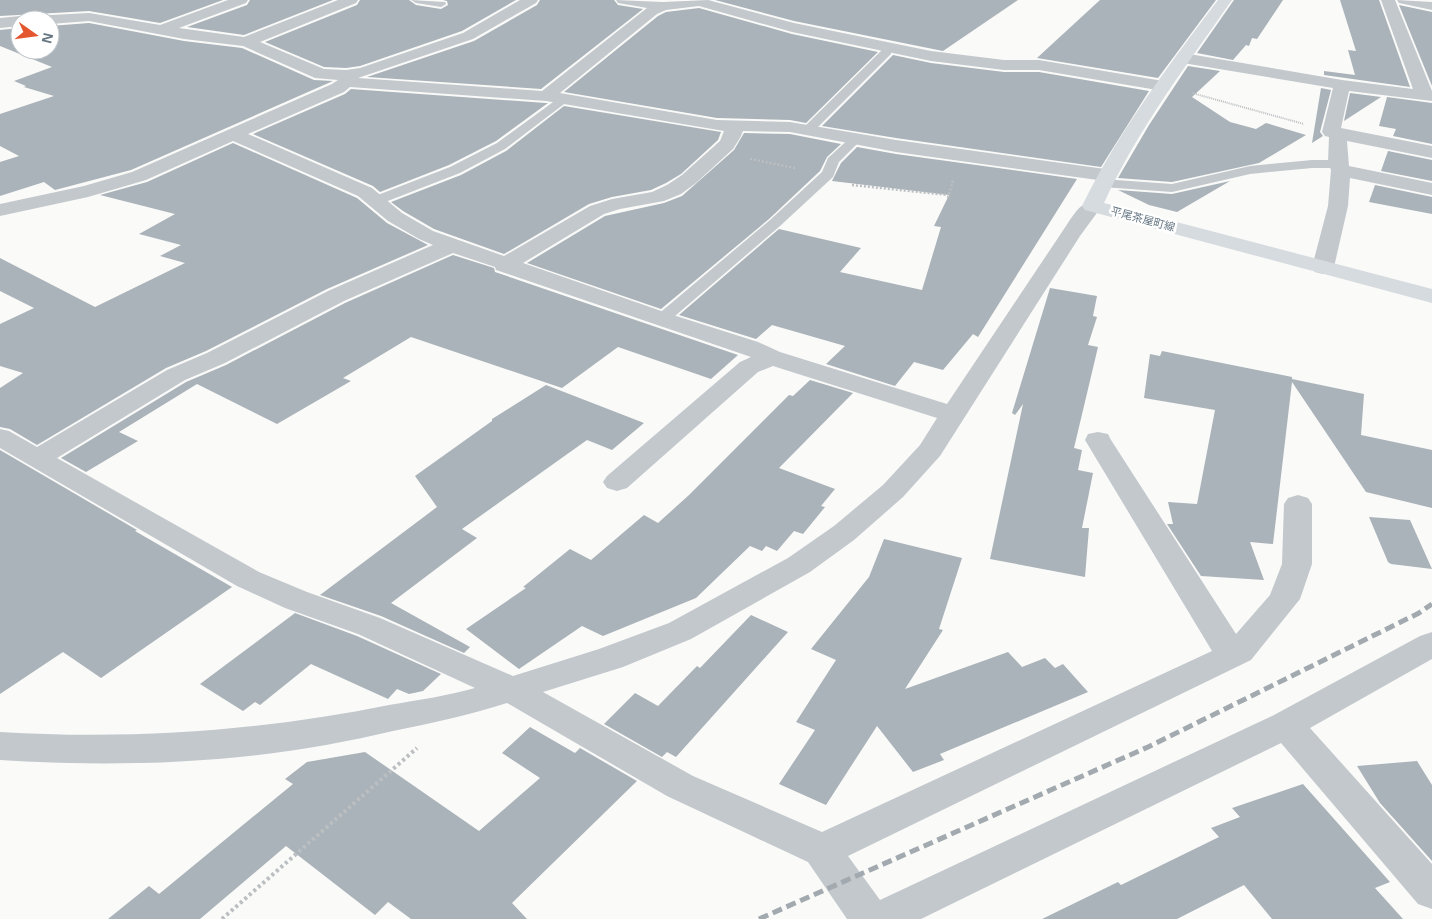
<svg xmlns="http://www.w3.org/2000/svg" width="1432" height="919" viewBox="0 0 1432 919" font-family="Helvetica,'Noto Sans JP',sans-serif">
	<style>
		.building { fill: #aab3b9 }
		.lines { fill: none; stroke-linecap: round; stroke-linejoin: round }
		.path-far2 { stroke: #bbbfc2; stroke-width: 2; stroke-dasharray: 1 1; stroke-linecap: butt }
		.path-far1 { stroke: #bbbfc2; stroke-width: 2.5; stroke-dasharray: 2 2; stroke-linecap: butt }
		.path { stroke: #bbbfc2; stroke-width: 4; stroke-dasharray: 3 3; stroke-linecap: butt }
		.service { fill: #c3c8cc; fill-rule: evenodd }
		.minor { fill: #c3c8cc; fill-rule: evenodd }
		.secondary { fill: #d6dbdf; fill-rule: evenodd }
		.rail { stroke: #a2aab0; stroke-width: 5; stroke-dasharray: 10 5; stroke-linecap: butt }
		.labels { text-anchor: middle; dominant-baseline: central; stroke-width: 5; stroke-linejoin: round; paint-order: stroke }
		.far-street-label { font-size: 11px; fill: #657683; stroke: #fff }
	</style>
	<rect width="100%" height="100%" fill="#fafaf8"/>
	<g class="building">
		<path d="M0 0H223L160 23 89 11 0 16Z"/>
		<path d="M250 0H333L244 35 187 27 247 5Z"/>
		<path d="M360 0H409L416 5 441 9 448 5 447 1 443 0H516L462 31 360 66 346 68 324 67 265 42 357 5Z"/>
		<path d="M540 0H614L618 5 643 9 541 89 367 77 474 41 537 5Z"/>
		<path d="M715 0H1018L943 51 794 21Z"/>
		<path d="M1100 0H1216L1158 78 1037 58Z"/>
		<path d="M1234 0H1283L1257 39 1252 38 1249 46 1246 45 1233 60 1197 53Z"/>
		<path d="M1340 0H1379L1410 87 1324 75V71L1355 75 1348 50 1356 51Z"/>
		<path d="M1399 5 1432 12V86Z"/>
		<path d="M699 8 792 34 878 52 806 123 790 120 717 118 564 92 658 16 666 12Z"/>
		<path d="M89 23 184 41 242 48 314 80 333 81 131 170 55 190 44 182 0 196V162L19 156 0 146V114L54 96 24 87 26 86 14 81 52 67 0 46V30L20 28V50H50V26Z"/>
		<path d="M893 55 931 63 1004 72H1039L1149 91 1101 167 896 138 822 126Z"/>
		<path d="M1188 66 1220 71 1192 97 1230 122 1256 129 1266 123 1306 135 1259 163 1172 182 1118 178 1149 125Z"/>
		<path d="M1321 88 1331 90 1320 132 1323 136 1312 143Z"/>
		<path d="M351 89 546 103H548L496 141 449 165 380 192 373 186 253 134 345 94Z"/>
		<path d="M1350 93 1381 97 1344 121Z"/>
		<path d="M1387 97 1432 103V144L1393 136 1396 129 1379 126Z"/>
		<path d="M564 106 721 132 718 140 681 174 666 183 651 190 612 197 589 204 504 254 434 229 403 211 391 202 461 175 506 151Z"/>
		<path d="M744 133 790 134 841 144 827 157 820 171 769 219 661 309 527 263 605 216 664 203 682 196 734 150Z"/>
		<path d="M233 143 357 198 387 223 428 245 327 289 206 351 166 368 37 445 10 429 0 427V388L23 373 0 366V324L34 308 0 291V258L95 307 185 263 160 256 181 245 139 234 175 214 100 195 147 182Z"/>
		<path d="M857 147 896 154 1077 179 978 337 973 334 943 370 914 362 895 386 826 364 845 346 772 325 756 339 679 315 779 229 861 248 840 272 922 290 941 227 934 226 949 195 832 181 841 163Z"/>
		<path d="M1388 151 1432 160V181L1381 171Z"/>
		<path d="M1230 181 1177 212 1149 205 1118 190 1172 194Z"/>
		<path d="M1375 185 1432 197V214L1369 202Z"/>
		<path d="M453 255 494 268 495 272 738 355 711 379 618 347 562 388 411 337 343 378 351 381 277 424 197 384 119 432 138 441 86 472 61 458 186 382 226 365 345 303Z"/>
		<path d="M1050 288 1097 296 1093 316 1097 317 1088 345 1098 347 1074 448 1082 450 1078 470 1093 473 1082 528H1089L1085 577 990 559 1023 404 1015 415 1012 413Z"/>
		<path d="M1162 351 1292 377V379L1364 394 1361 435 1432 450V508L1366 492 1292 382 1273 544 1250 542 1264 580 1201 576 1167 524H1173L1168 502 1197 504 1215 410 1144 398 1150 354 1160 356Z"/>
		<path d="M810 380 853 393 779 468 835 489 821 506 825 507 803 534 794 531 777 551 766 546 762 551 750 546 696 598 603 636 582 626 519 669 466 629 526 588 523 587 570 549 591 560 644 515 658 523 689 495 789 395 793 396Z"/>
		<path d="M546 385 644 423 612 450 587 440 462 529 477 538 391 603 470 647 464 653 381 616 320 595 437 507 415 476 492 421V419Z"/>
		<path d="M0 450 137 530 135 531 232 587 101 678 63 652 0 694Z"/>
		<path d="M1369 517 1410 520 1432 569 1391 564 1388 562Z"/>
		<path d="M884 539 962 558 939 629 943 630 905 689 1008 652 1022 667 1045 658 1055 668 1063 664 1088 692 940 754 944 760 913 772 877 726 826 805 779 784 815 730 796 722 836 660 811 649 869 577Z"/>
		<path d="M295 613 357 636 441 674 423 691 409 694 397 689 388 699 311 664 260 705 255 702 243 711 200 684Z"/>
		<path d="M751 615 788 632 676 757 667 752 662 757 604 724 635 693 658 706 697 666 700 668Z"/>
		<path d="M530 727 575 753 580 748 637 781 512 903 527 919H411L388 902 375 915 286 846 200 919H108L149 886 159 894 293 784 285 779 307 762 365 752 479 831 540 778 502 753Z"/>
		<path d="M1417 761 1432 785V861L1380 803 1357 766Z"/>
		<path d="M1303 784 1390 882 1375 888 1403 919H1272L1244 885 1177 919H1042L1118 882 1121 885 1219 837 1211 828 1240 817 1232 808Z"/>
	</g>
	<g class="lines">
		<path class="path-far2" d="M1192 93 1304 124"/>
		<g class="path-far1">
			<path d="M750 159 795 168"/>
			<path d="M852 185 948 195"/>
			<path d="M948 198 953 180"/>
		</g>
		<path class="path" d="M222 919 417 748"/>
		<g class="service">
			<path d="M411 0 445 2 446 4 441 7 416 3Z"/>
			<path d="M886 44 891 47V54L812 133H804L802 130 804 127 881 51V47Z"/>
			<path d="M564 95 568 97 570 99 568 101 505 149 460 173 380 204 375 205 368 201 370 198 450 167 497 143 560 97Z"/>
			<path d="M856 135 862 139 839 162 833 177 780 226 668 322H656L654 319 656 316 770 220 822 172 828 158 852 136Z"/>
			<path d="M1312 160H1338L1345 164 1338 168H1312L1250 174 1172 192 1102 187 1095 183 1102 179 1172 184 1250 166Z"/>
		</g>
		<g class="minor">
			<path d="M228 0H248L246 3 179 28 244 37 338 0H358L356 3 260 42 324 69 346 70 360 68 463 33 520 0H538L536 3 473 39 358 78 542 91 647 8 618 3 616 0 663 2 708 0 794 23 931 51 1004 60H1039L1169 82 1171 86 1169 90 1163 91 1039 70H1004L931 61 792 32 699 6 666 10 657 14 560 93 717 120 790 122 896 140 1105 169 1112 171 1115 175 1112 179 1105 181 896 152 790 132 743 131 740 138 733 149 696 183 681 194 664 201 620 209 604 214 523 263 670 314 758 342 780 352 947 404 1064 229C1073 216 1082 197 1099 202L1102 206 1080 236 940 456 903 497 854 540 810 572 691 639 623 667 543 692 693 776 822 832 1212 651 1085 440 1088 434 1098 432 1108 434 1111 440 1236 634 1270 595 1282 564 1284 504 1288 498 1298 495 1308 498 1312 504V564L1300 599 1251 660 848 856 880 900 1274 715 1420 636 1432 632V659L1310 728 1432 864V909L1418 904 1281 743 921 919H847L808 862 667 796 507 703C470 715 432 723 393 731 371 736 348 741 326 745 221 764 106 767 0 760V732C131 740 261 731 389 705 418 700 447 696 475 688L358 634 285 608 237 586 0 448V429L9 431 37 447 167 370 207 353 328 291 433 245 419 239 388 221 358 196 233 141 146 180 88 197 0 216V204L84 186 132 172 332 84 338 80 315 78 243 46 184 39 89 21 50 24V20H20V26L0 28V18L20 16 26 18 32 16 89 13 160 25ZM350 87 546 101 724 131 720 141 682 175 667 185 652 192 612 199 590 206 504 256 433 231 402 213 372 188 248 134 344 92ZM453 253 495 267 496 270 751 357 740 362 607 476 603 482 607 488 617 491 627 488 758 372 773 366 937 418 920 445 883 485 834 526 788 558 669 623 599 649 513 676 380 618 307 592 259 572 57 458 185 380 225 363 344 301Z"/>
			<path d="M1381 0H1395L1432 91V101L1349 91 1341 128 1432 146V158L1347 141 1349 166 1432 183V195L1350 178 1348 206 1334 267 1331 272 1323 274 1315 272 1312 267 1328 206 1331 170 1328 162 1329 137 1325 136 1322 132 1333 88 1183 63 1177 61 1175 58 1177 55 1183 53 1342 80 1413 89Z"/>
			<path d="M1397 0 1432 2V10L1399 3Z"/>
		</g>
		<path class="secondary" d="M1218 0H1232C1186 66 1138 129 1104 203L1432 289V303L1085 210 1082 206C1119 131 1168 66 1218 0Z"/>
		<path class="rail" d="M759 919 1148 747 1419 613 1432 604"/>
	</g>
	<g class="labels">
		<g class="far-street-label">
			<text transform="translate(1143 219) rotate(15)">平尾茶屋町線</text>
		</g>
	</g>
	<g transform="translate(35 35) rotate(104)"><circle r="24" fill="#ffffff" stroke="#c1c8cd"/>
	<path d="M0-4L9 19L0 12L-9 19Z" fill="#e4572e"/>
	<text y="-8" font-size="14" font-weight="bold" text-anchor="middle" fill="#657683">N</text>
	</g>
</svg>
